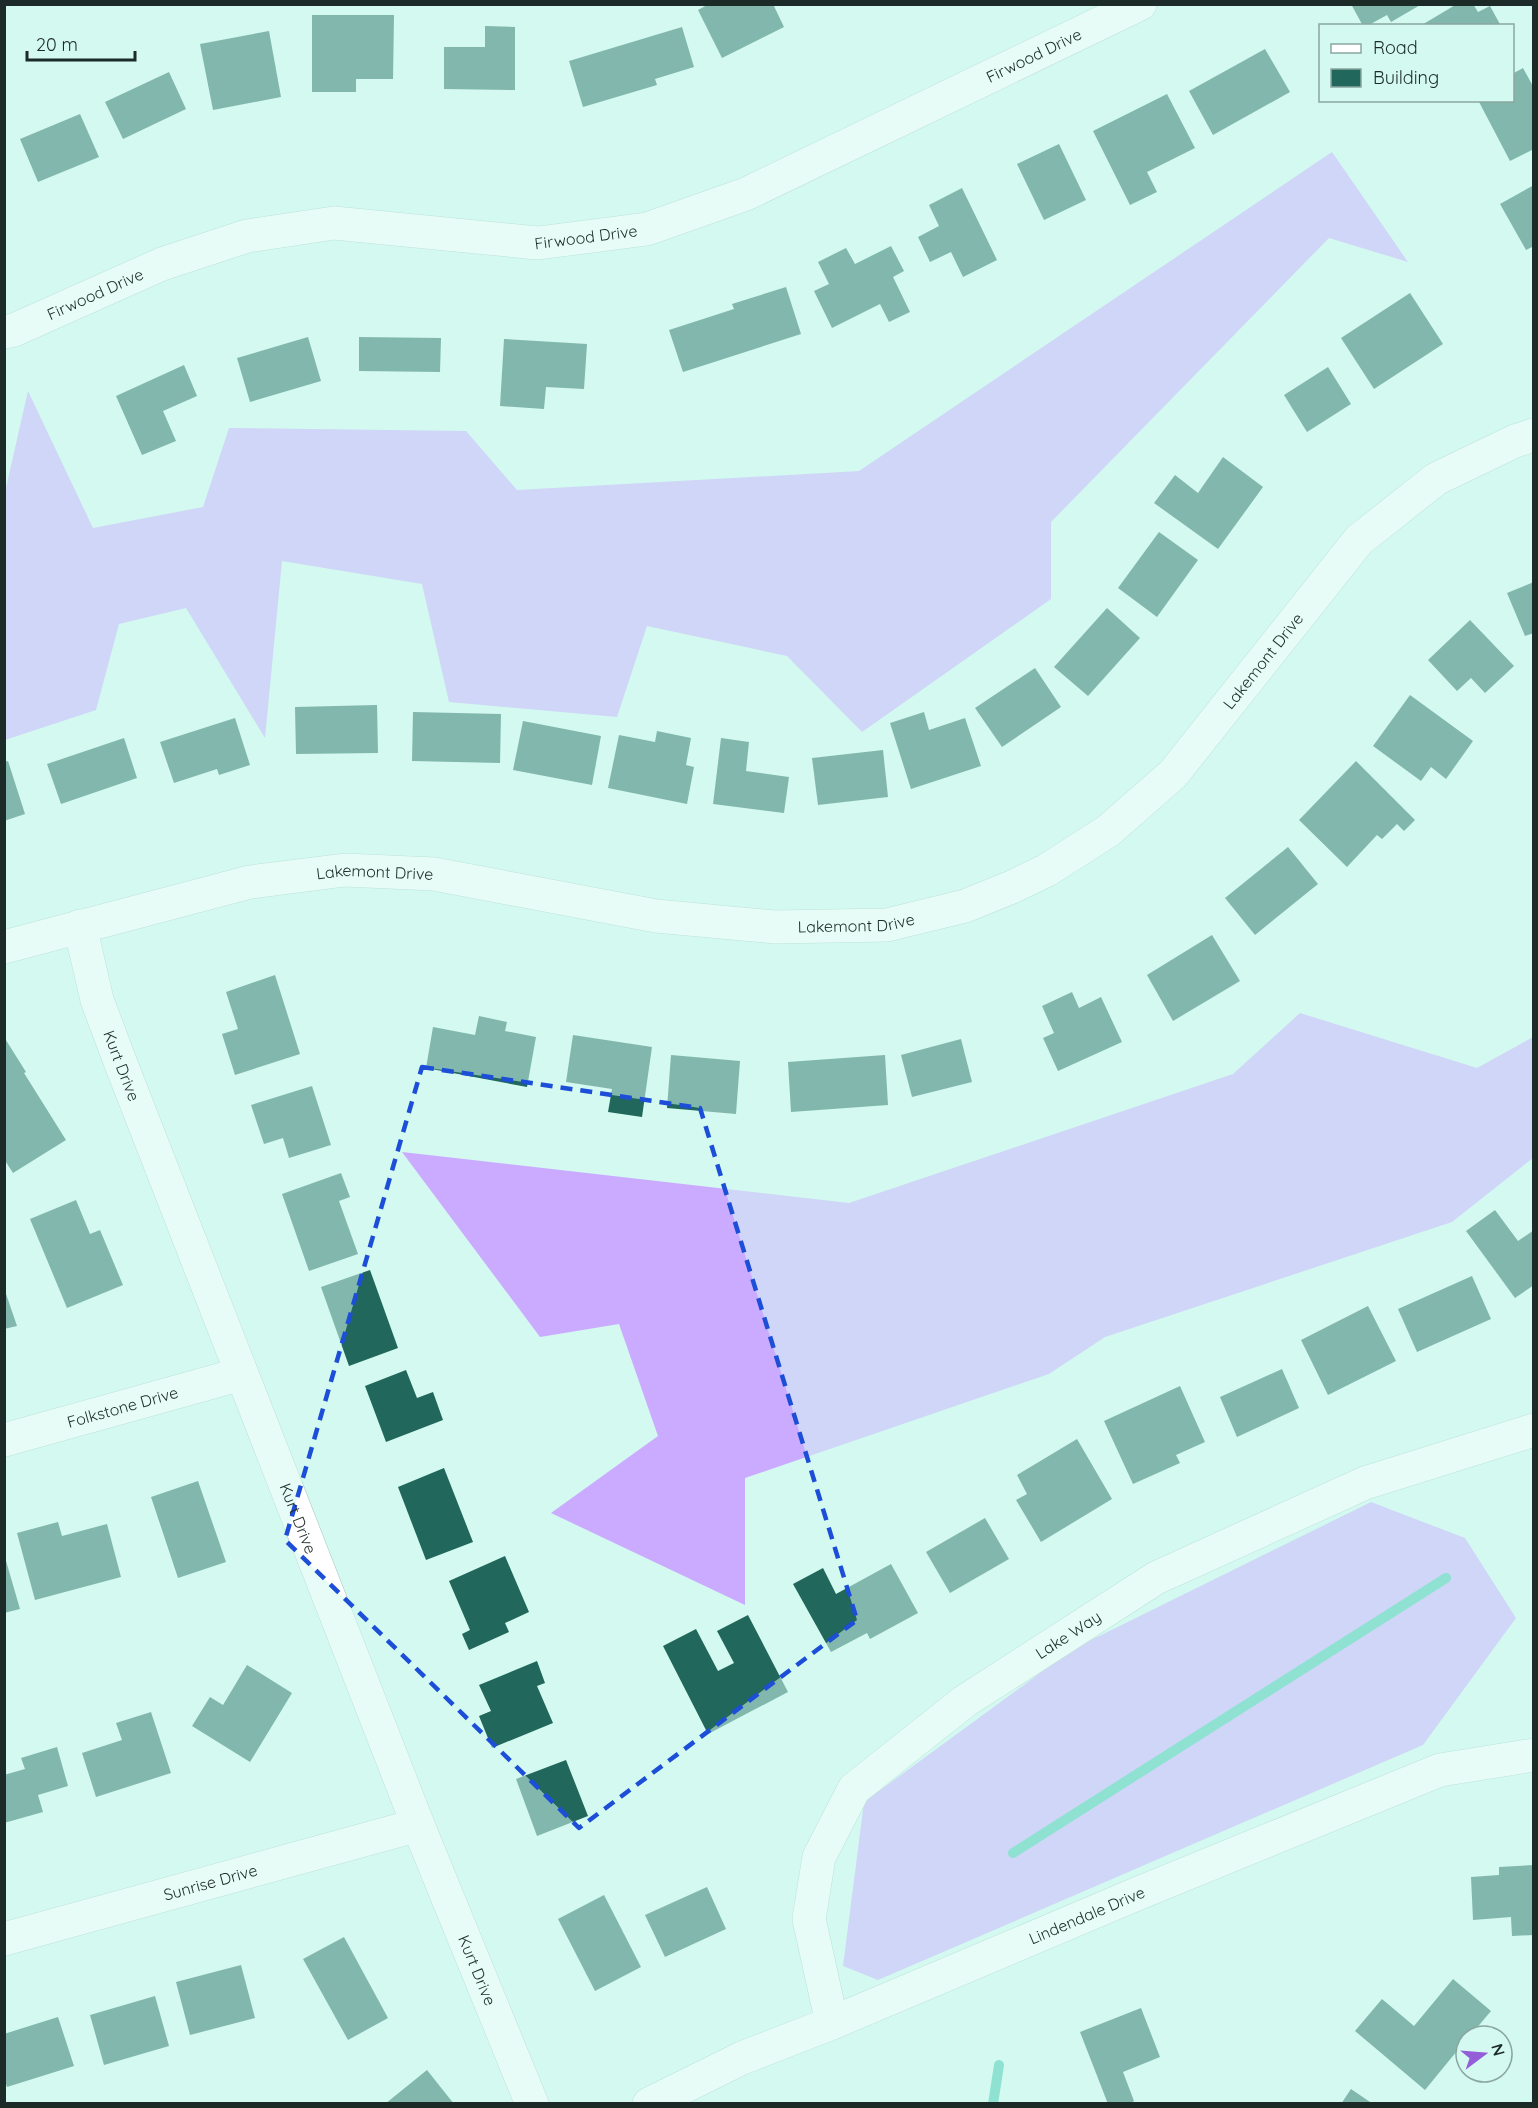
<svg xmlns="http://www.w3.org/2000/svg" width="1538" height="2108" viewBox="0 0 1538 2108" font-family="Quicksand,sans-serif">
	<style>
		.forest { fill: #cbabff }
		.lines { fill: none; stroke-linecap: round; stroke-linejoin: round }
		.stream { stroke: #3cc5ad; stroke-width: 10 }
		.building { fill: #21675b }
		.street-casing { stroke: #a1c6bd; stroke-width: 34 }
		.street { stroke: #fff; stroke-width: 33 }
		.marked { fill: none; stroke: #1d4ed8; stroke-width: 4.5; stroke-dasharray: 12 8; stroke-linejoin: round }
		.labels { text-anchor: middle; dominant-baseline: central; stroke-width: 6; stroke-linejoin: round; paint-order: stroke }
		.street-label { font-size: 16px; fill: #1d2b28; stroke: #d3f9f0 }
	</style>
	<rect width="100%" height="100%" fill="#d3f9f0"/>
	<g class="forest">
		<path d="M1332 152 1408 262 1329 238 1051 522V599L862 732 787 656 647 626 617 717 449 702 422 584 282 561 265 738 186 608 119 624 96 710 5 740V492L28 391 93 528 203 507 229 428 466 431 517 490 859 471Z"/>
		<path d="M1300 1013 1477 1068 1533 1037V1158L1452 1222 1105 1337 1049 1374 745 1478V1605L551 1513 658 1436 619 1324 540 1337 402 1152 849 1203 1233 1074Z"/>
		<path d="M1371 1502 1465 1538 1516 1618 1423 1745 878 1980 843 1966 864 1802 1073 1649Z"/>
	</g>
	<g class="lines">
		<g class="stream">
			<path d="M1013 1853 1446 1578"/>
			<path d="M993 2104 999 2065"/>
		</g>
	</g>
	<g class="building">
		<path d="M709 4H773L784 27 722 58 698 10Z"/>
		<path d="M1351 4H1422L1391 22 1387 15 1367 26H1363Z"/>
		<path d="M1457 4H1473L1478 12 1490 6 1501 26H1420Z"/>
		<path d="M312 15H394L393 79H356V92H312Z"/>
		<path d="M485 26 515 27V90L444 89V47H485Z"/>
		<path d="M682 27 694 67 655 79 657 85 583 107 569 61Z"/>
		<path d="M269 31 281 97 213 110 200 44Z"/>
		<path d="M1265 49 1290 92 1213 135 1189 91Z"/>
		<path d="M1523 68 1534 88V149L1510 161 1478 100H1512V74Z"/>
		<path d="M169 72 186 109 123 139 105 102Z"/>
		<path d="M1167 94 1195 148 1147 172 1157 192 1130 205 1093 131Z"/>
		<path d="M80 114 99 157 38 182 20 139Z"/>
		<path d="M1059 144 1086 200 1044 220 1017 164Z"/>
		<path d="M1534 185V246L1526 250 1500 204Z"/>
		<path d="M962 188 997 260 963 277 951 252 930 262 918 237 939 226 929 205Z"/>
		<path d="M891 246 904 271 893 277 910 312 889 322 880 304 832 328 814 291 829 284 818 262 846 248 855 264Z"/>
		<path d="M786 287 801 334 683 372 669 330 734 309 732 304Z"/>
		<path d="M1410 293 1443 344 1374 389 1341 338Z"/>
		<path d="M308 337 321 381 250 402 237 358Z"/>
		<path d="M359 337 441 338 440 372 359 371Z"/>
		<path d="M504 339 587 344 584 389 546 387 544 409 500 406Z"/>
		<path d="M184 365 197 396 163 411 176 441 142 455 116 396Z"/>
		<path d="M1328 367 1351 404 1307 432 1284 395Z"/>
		<path d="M1223 457 1263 487 1218 549 1154 503 1175 475 1198 493Z"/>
		<path d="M1159 532 1198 560 1157 617 1118 588Z"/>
		<path d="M1534 582V633L1525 636 1507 593Z"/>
		<path d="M1107 608 1140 638 1088 696 1054 667Z"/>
		<path d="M1470 620 1514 666 1485 693 1471 678 1457 691 1428 660Z"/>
		<path d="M1035 668 1061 707 1002 747 975 708Z"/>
		<path d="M1410 695 1473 741 1446 779 1431 767 1421 781 1373 746Z"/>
		<path d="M377 705 378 753 296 754 295 707Z"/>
		<path d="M413 712 501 714 500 763 412 761Z"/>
		<path d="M924 712 929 730 965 718 981 766 911 789 890 723Z"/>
		<path d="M235 718 250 765 219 775 217 769 174 783 160 742Z"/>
		<path d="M523 721 601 736 592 785 513 770Z"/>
		<path d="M657 731 691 738 686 765 694 767 687 804 608 788 619 735 655 742Z"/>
		<path d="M124 738 137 778 61 804 47 764Z"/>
		<path d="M721 738 749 742 746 771 789 777 784 813 713 804Z"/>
		<path d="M883 750 888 797 818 805 812 758Z"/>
		<path d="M8 761 25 814 4 821V762Z"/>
		<path d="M1356 761 1415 820 1404 831 1397 824 1382 839 1377 835 1347 867 1299 820Z"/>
		<path d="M1288 847 1318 884 1255 935 1225 898Z"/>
		<path d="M1212 935 1240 981 1173 1021 1147 975Z"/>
		<path d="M275 975 300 1054 235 1075 222 1034 238 1029 226 992Z"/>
		<path d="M1072 992 1079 1008 1101 997 1122 1042 1058 1071 1043 1038 1054 1033 1042 1006Z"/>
		<path d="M479 1016 507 1022 505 1031 536 1037 527 1087 426 1068 433 1027 475 1035Z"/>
		<path d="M573 1035 652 1047 642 1117 608 1112 612 1089 566 1082Z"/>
		<path d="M4 1037 26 1072 24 1073 66 1140 13 1173 4 1159Z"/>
		<path d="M961 1039 972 1082 912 1097 901 1055Z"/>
		<path d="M671 1055 740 1061 736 1114 667 1108Z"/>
		<path d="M885 1055 888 1105 791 1112 788 1062Z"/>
		<path d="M312 1086 331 1145 289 1158 283 1138 264 1144 251 1105Z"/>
		<path d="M341 1173 350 1197 339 1201 358 1254 309 1271 282 1194Z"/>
		<path d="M76 1200 90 1234 100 1230 123 1285 67 1308 30 1219Z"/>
		<path d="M1495 1210 1518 1241 1534 1230V1285L1515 1298 1466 1231Z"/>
		<path d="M370 1270 398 1348 349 1366 321 1287Z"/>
		<path d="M1472 1276 1491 1319 1417 1352 1398 1309Z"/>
		<path d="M4 1288 17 1326 4 1329Z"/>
		<path d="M1368 1306 1396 1361 1328 1395 1301 1340Z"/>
		<path d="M1282 1369 1299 1408 1237 1437 1220 1397Z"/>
		<path d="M406 1370 417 1398 433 1392 443 1420 386 1442 365 1386Z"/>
		<path d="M1180 1386 1205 1442 1176 1455 1180 1463 1133 1484 1104 1421Z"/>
		<path d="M1077 1439 1112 1499 1041 1542 1016 1500 1027 1494 1017 1475Z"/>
		<path d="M444 1468 473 1542 426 1560 398 1487Z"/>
		<path d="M198 1481 226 1562 178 1578 151 1497Z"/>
		<path d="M985 1518 1009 1559 950 1593 926 1552Z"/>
		<path d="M58 1522 62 1536 107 1524 121 1577 35 1600 17 1533Z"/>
		<path d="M4 1554 20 1609 4 1613Z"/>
		<path d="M505 1556 529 1612 505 1623 509 1632 469 1650 462 1634 470 1630 449 1581Z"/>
		<path d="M891 1564 918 1613 870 1639 867 1633 831 1652 793 1584 823 1568 836 1594Z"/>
		<path d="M748 1615 788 1692 708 1734 663 1646 696 1629 718 1671 734 1663 717 1631Z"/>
		<path d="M537 1661 545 1683 537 1686 553 1723 492 1748 479 1716 491 1711 479 1685Z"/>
		<path d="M247 1665 292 1693 250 1762 192 1726 210 1697 223 1705Z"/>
		<path d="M151 1712 171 1773 96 1797 82 1753 122 1740 116 1723Z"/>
		<path d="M57 1747 68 1786 38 1795 43 1812 4 1823V1775L25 1769 21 1758Z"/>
		<path d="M566 1760 588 1816 537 1836 516 1779Z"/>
		<path d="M1534 1865V1935L1512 1936 1511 1917 1473 1920 1471 1877 1499 1875V1867Z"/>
		<path d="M707 1887 726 1929 665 1957 645 1915Z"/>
		<path d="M604 1895 641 1967 595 1991 558 1919Z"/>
		<path d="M344 1937 388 2018 348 2040 303 1959Z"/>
		<path d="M241 1965 255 2018 190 2035 176 1982Z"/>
		<path d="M1453 1979 1491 2011 1470 2036H1466V2040L1425 2090 1355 2031 1382 1999 1414 2026Z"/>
		<path d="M155 1996 169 2046 104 2065 90 2015Z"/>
		<path d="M1141 2008 1160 2057 1123 2072 1134 2101 1129 2104H1108L1080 2032Z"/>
		<path d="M58 2017 74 2066 7 2087 4 2078V2034Z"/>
		<path d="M427 2070 454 2104H385Z"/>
		<path d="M1351 2089 1373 2104H1341Z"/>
	</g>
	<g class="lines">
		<defs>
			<g id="street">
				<path id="s1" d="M4 332 14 330 162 264 247 236 334 223 538 243 647 229 746 194 1140 4"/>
				<path id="s2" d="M80 926 97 1000 121 1064 418 1825 532 2104"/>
				<path id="s3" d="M4 947 250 882 345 870 434 874 656 916 775 927 887 925 965 906 1012 887 1047 870 1108 831 1173 774 1359 540 1436 479 1515 441 1534 435"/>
				<path id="s4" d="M4 1440 241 1374"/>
				<path id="s5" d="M4 1939 418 1825"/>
				<path id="s6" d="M832 2023 809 1919 819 1857 854 1789 965 1701 1156 1578 1365 1483 1534 1430"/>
				<path id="s7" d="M649 2104 742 2058 832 2023 1139 1893 1440 1770 1534 1755"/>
			</g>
		</defs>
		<use href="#street" class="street-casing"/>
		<use href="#street" class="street"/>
	</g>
	<path d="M0 0H1538V2108H0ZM422 1067 700 1108 857 1620 579 1828 285 1540Z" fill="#d3f9f0" fill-opacity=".55" fill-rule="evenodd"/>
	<path class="marked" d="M422 1067 700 1108 857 1620 579 1828 285 1540Z"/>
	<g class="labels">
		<g class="street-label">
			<text stroke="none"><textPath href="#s1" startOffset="1089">Firwood Drive</textPath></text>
			<text stroke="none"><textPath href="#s1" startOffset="603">Firwood Drive</textPath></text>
			<text stroke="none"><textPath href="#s1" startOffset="99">Firwood Drive</textPath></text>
			<text stroke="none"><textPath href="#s3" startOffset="1370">Lakemont Drive</textPath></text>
			<text stroke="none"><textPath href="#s3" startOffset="380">Lakemont Drive</textPath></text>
			<text stroke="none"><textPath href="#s3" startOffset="866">Lakemont Drive</textPath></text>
			<text stroke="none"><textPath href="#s2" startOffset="146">Kurt Drive</textPath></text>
			<text stroke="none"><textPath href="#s4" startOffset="123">Folkstone Drive</textPath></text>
			<text stroke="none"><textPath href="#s2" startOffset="632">Kurt Drive</textPath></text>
			<text stroke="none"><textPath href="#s6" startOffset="510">Lake Way</textPath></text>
			<text stroke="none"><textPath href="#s5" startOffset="214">Sunrise Drive</textPath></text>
			<text stroke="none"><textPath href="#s7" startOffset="477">Lindendale Drive</textPath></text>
			<text stroke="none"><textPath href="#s2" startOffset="1118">Kurt Drive</textPath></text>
		</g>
	</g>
	<rect width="1538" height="2108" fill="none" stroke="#1d2b28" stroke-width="12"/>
	<rect x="1319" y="24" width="195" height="78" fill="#d3f9f0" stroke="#8aa7a0" stroke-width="1.5"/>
	<rect x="1331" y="44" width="30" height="9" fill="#ffffff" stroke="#8aa7a0" stroke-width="1.5"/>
	<text x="1373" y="54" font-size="18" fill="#1d2b28">Road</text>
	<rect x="1331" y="69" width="30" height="18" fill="#21675b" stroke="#8aa7a0" stroke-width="1.5"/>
	<text x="1373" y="84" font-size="18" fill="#1d2b28">Building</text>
	<g transform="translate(1484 2054) rotate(74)"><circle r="28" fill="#d3f9f0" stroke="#8aa7a0" stroke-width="1.5"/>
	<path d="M0-4.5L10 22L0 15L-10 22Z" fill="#935ed7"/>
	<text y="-9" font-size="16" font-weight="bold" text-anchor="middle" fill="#1d2b28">N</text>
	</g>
	<path d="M27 51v9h108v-9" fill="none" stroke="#1d2b28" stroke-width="3"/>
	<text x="36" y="51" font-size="18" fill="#1d2b28" stroke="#d3f9f0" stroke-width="4.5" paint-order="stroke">20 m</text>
</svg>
